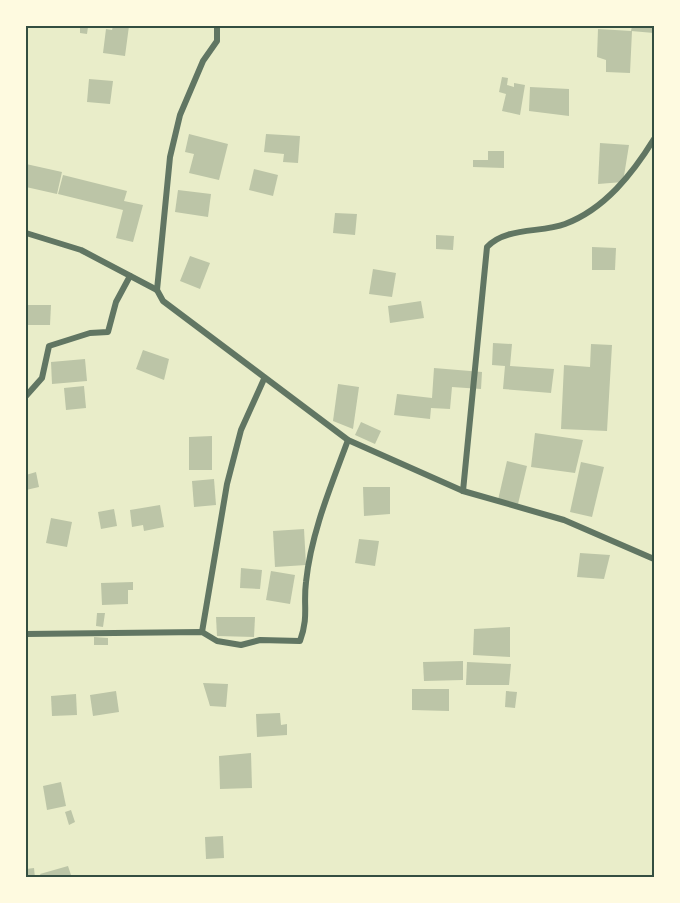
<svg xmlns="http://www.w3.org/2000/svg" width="680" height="903" viewBox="0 0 680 903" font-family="'Sofia Sans Condensed',sans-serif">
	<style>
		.building { fill: #bcc5a7 }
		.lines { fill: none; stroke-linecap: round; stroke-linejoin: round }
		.minor { stroke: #617663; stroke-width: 6 }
		.neatline { fill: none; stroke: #344e41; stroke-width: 2 }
	</style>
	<rect width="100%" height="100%" fill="#e9edc9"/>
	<g class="building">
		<path d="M80 26 88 27 87 34 80 33Z"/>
		<path d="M113 26H129L125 56 103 53 106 29 112 30Z"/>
		<path d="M632 26H654V33L631 31Z"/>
		<path d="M598 29 632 31 630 73 606 72V60L597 57Z"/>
		<path d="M502 77 508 78 507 85 514 87V83L525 85 520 115 502 111 506 94 499 92Z"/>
		<path d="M89 79 113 81 110 104 87 102Z"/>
		<path d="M530 87 569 89V116L529 111Z"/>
		<path d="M189 134 228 144 219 180 189 173 194 154 185 152Z"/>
		<path d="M266 134 300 136 298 163 283 162 284 154 264 152Z"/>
		<path d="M600 143 629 145 623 182 598 184Z"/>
		<path d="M488 151H504V168L473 167V160H488Z"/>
		<path d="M26 164 62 172 57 194 26 187Z"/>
		<path d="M254 169 278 175 273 196 249 190Z"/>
		<path d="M63 175 127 191 124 201 143 205 133 242 116 238 123 210 58 194Z"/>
		<path d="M178 190 211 194 208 217 175 212Z"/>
		<path d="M335 213 357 214 355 235 333 233Z"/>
		<path d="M436 235 454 236 453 250 436 249Z"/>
		<path d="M592 247 616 248 615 270H592Z"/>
		<path d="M190 256 210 263 200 289 180 281Z"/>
		<path d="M373 269 396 273 392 297 369 294Z"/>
		<path d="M421 301 424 318 390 323 388 306Z"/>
		<path d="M26 305H51L50 325H26Z"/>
		<path d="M493 343 512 344 510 366 554 369 551 393 503 389 505 366 492 365Z"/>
		<path d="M591 344 612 345 607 431 561 429 564 365 590 367Z"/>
		<path d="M143 350 169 359 164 380 136 369Z"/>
		<path d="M85 359 87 381 52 384 51 362Z"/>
		<path d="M434 368 482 372 481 389 452 387 450 409 431 408 430 419 394 415 397 394 432 398Z"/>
		<path d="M338 384 359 387 353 429 333 421Z"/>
		<path d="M84 386 86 408 66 410 64 388Z"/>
		<path d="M361 422 381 431 375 444 355 435Z"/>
		<path d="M535 433 583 440 575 473 531 467Z"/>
		<path d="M212 436V470H189V437Z"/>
		<path d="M507 461 527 466 518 504 498 500Z"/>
		<path d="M581 462 604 467 592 517 570 512Z"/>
		<path d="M36 472 39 487 26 490V475Z"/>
		<path d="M214 479 216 505 194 507 192 481Z"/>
		<path d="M363 487H390V514L364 516Z"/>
		<path d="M160 505 164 527 144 531 143 525 132 527 130 510Z"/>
		<path d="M114 509 117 526 101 529 98 512Z"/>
		<path d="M51 518 72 522 67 547 46 543Z"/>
		<path d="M304 529 306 565 275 567 273 531Z"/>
		<path d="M359 539 379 541 375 566 355 563Z"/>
		<path d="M580 553 610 555 604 579 577 577Z"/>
		<path d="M241 568 262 570 260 589 240 588Z"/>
		<path d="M271 571 295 575 290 604 266 600Z"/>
		<path d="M133 582V590H128V604L102 605 101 583Z"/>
		<path d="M97 613H105L103 627 96 626Z"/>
		<path d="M216 617H255L254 637 217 636Z"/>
		<path d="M510 627V657L473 655 474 629Z"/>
		<path d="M94 637 108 638V645H94Z"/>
		<path d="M463 661V680L424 681 423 662Z"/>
		<path d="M467 662 511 664 509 685H466Z"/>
		<path d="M203 683 228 684 226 707 210 706Z"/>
		<path d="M412 689H449V711L412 710Z"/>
		<path d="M116 691 119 712 93 716 90 695Z"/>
		<path d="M506 691 517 692 515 708 505 707Z"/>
		<path d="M76 694 77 715 52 716 51 696Z"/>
		<path d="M280 713 281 725 287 724V735L257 737 256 714Z"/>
		<path d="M251 753 252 788 220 789 219 756Z"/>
		<path d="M61 782 66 806 47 810 43 786Z"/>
		<path d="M71 810 75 822 69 825 65 812Z"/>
		<path d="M223 836 224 858 206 859 205 837Z"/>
		<path d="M68 866 71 875 42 878 40 874Z"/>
		<path d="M34 868 35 878H26V869Z"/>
	</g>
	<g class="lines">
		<g class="minor">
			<path d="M26 233 81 250 157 290 163 301 348 440 463 491 564 520 654 559"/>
			<path d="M157 290 170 157 180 115 203 61 217 41V26"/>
			<path d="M26 396 42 378 49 346 90 333 108 332 116 302 130 276"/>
			<path d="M463 491 487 247C505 227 541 233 565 224 605 209 633 173 654 139"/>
			<path d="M202 632 227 484 241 430 264 379"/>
			<path d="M26 634 202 632 217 641 241 645 260 640 300 641C309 616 303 606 306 582 311 533 331 486 348 440"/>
		</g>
	</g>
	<rect width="680" height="903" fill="none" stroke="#fefae0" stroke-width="54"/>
	<rect x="27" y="27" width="626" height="849" class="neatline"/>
</svg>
